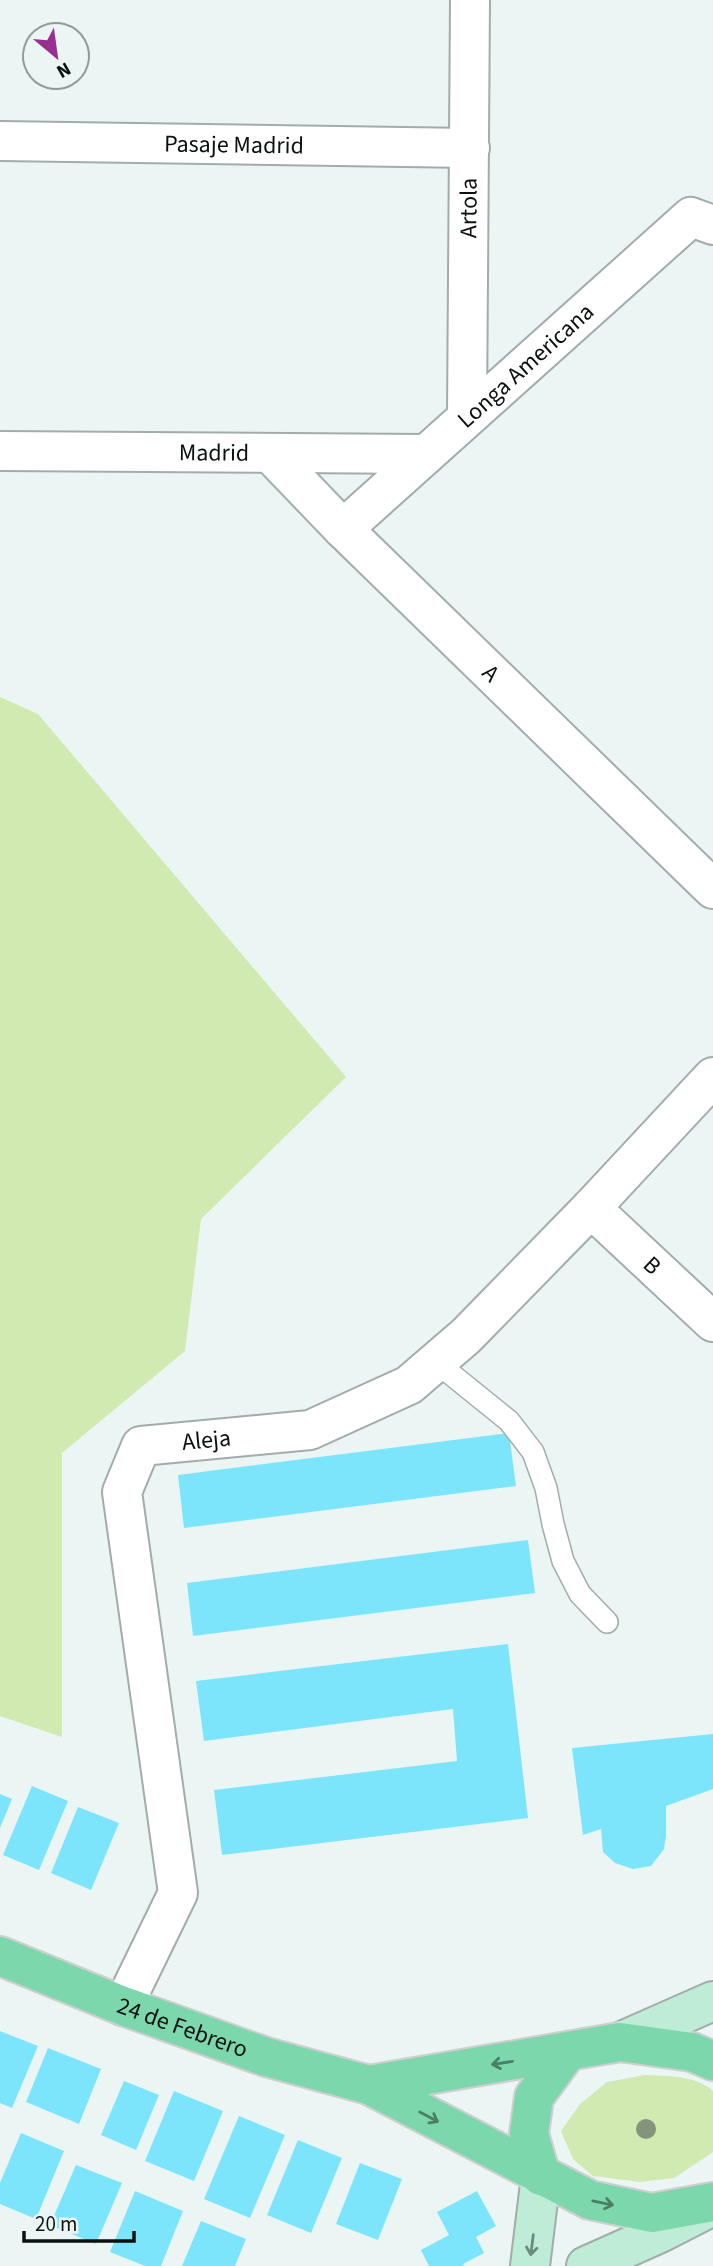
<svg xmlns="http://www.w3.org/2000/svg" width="713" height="2266" viewBox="0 0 713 2266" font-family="'Source Sans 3',sans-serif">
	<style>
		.green { fill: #d1eab1 }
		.building { fill: #7ce5fc }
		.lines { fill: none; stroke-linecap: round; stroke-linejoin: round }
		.lane-casing { stroke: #a2acaa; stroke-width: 24 }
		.street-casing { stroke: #a2acaa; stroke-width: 42 }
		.secondary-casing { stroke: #a2acaa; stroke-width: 42 }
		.primary-casing { stroke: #cfcfcf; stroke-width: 42 }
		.lane { stroke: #fff; stroke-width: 21 }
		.street { stroke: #fff; stroke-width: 38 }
		.secondary { stroke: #beecd6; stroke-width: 38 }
		.primary { stroke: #7cd8ac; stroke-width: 38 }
		.tree { fill: #86937c }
		.oneway { stroke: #4a7e66 }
		.oneway2 { stroke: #6e897d }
		.labels { text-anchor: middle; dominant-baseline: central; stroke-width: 5; stroke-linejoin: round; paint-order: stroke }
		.street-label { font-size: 24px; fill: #0d1010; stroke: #ebf5f3 }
	</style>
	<rect width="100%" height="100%" fill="#ebf5f3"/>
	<g class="green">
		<path d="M0 697 38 714 346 1077 201 1219 185 1351 62 1453V1737L0 1716Z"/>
		<path d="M645 2075C667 2076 696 2075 713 2091V2152L674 2178 640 2182 593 2176 573 2159 561 2131 580 2104 607 2082Z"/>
	</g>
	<g class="building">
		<path d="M509 1433 516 1486 184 1528 178 1475Z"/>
		<path d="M528 1540 535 1593 193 1636 187 1583Z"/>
		<path d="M508 1644 528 1818 222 1855 214 1790 457 1761 453 1709 204 1741 196 1681Z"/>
		<path d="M713 1734V1789L666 1806V1836L664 1849 651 1866 633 1869 615 1863 603 1852 601 1829 583 1835 572 1748Z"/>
		<path d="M32 1786 68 1801 39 1870 3 1855Z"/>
		<path d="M0 1794 12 1799 0 1828Z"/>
		<path d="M78 1807 119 1823 91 1890 51 1873Z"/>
		<path d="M0 2031 38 2046 12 2108 0 2103Z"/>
		<path d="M48 2048 101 2069 79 2124 26 2102Z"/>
		<path d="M124 2081 159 2095 136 2150 101 2135Z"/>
		<path d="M174 2091 223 2111 194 2181 145 2161Z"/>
		<path d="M239 2116 285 2135 250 2218 204 2199Z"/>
		<path d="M21 2133 64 2151 36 2219 0 2204V2183Z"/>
		<path d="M298 2140 342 2158 311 2233 267 2215Z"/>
		<path d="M360 2163 402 2179 378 2240 336 2224Z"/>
		<path d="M76 2165 122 2183 96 2244 50 2225Z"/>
		<path d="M135 2191 183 2211 161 2266H145L110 2252Z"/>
		<path d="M477 2191 496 2226 476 2237 484 2253 463 2264 464 2266H429L421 2250 449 2235 437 2212Z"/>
		<path d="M201 2221 246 2239 235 2266H182Z"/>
	</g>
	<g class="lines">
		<defs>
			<path id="lane" d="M436 1362 509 1421 533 1452 546 1488 553 1524 563 1561 580 1594 607 1622"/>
			<g id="street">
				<path id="s1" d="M0 141 470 148"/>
				<path id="s2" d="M467 416 470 0"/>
				<path id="s3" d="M0 451 426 454"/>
				<path id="s4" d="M270 453 343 529 713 889"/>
				<path id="s5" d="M343 529 691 217 713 225"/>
				<path id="s6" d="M591 1208 713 1322"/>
				<path id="s7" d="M123 2006 178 1893 122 1492 141 1446 310 1430 409 1385 466 1336 591 1208 713 1077"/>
			</g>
			<g id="secondary">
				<path d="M620 2042 713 2001"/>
				<path d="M530 2266 541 2176"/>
				<path d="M586 2266 660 2233 711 2207"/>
			</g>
			<g id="primary">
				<path id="s8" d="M0 1956 123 2006 266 2057 369 2085 590 2200 652 2213 713 2202"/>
				<path d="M369 2085 620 2042 692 2052 713 2061"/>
				<path d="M541 2176 529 2134 534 2097 567 2052"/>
			</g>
		</defs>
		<use href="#lane" class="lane-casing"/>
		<use href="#street" class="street-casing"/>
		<use href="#secondary" class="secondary-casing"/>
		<use href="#primary" class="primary-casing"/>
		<use href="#lane" class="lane"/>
		<use href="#street" class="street"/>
		<use href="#secondary" class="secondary"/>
		<use href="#primary" class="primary"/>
	</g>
	<circle class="tree" cx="646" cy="2129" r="10"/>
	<defs><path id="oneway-shaft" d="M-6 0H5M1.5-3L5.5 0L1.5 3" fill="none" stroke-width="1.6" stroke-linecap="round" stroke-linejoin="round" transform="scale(1.75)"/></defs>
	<g class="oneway">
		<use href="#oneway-shaft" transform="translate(502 2063) rotate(171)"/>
		<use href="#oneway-shaft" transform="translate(429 2117) rotate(28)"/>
		<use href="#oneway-shaft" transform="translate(603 2203) rotate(12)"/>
	</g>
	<use class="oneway2" href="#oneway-shaft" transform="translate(532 2245) rotate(97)"/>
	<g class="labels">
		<g class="street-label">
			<text stroke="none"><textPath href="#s1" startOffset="234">Pasaje Madrid</textPath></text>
			<text stroke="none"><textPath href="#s2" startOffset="208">Artola</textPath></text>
			<text stroke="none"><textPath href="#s5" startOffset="245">Longa Americana</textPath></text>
			<text stroke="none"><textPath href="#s3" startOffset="214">Madrid</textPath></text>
			<text stroke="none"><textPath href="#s4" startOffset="312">A</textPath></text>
			<text stroke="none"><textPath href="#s6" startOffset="84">B</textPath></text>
			<text stroke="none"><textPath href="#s7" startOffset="646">Aleja</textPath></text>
			<text stroke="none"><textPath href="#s8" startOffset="196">24 de Febrero</textPath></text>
		</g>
	</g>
	<g transform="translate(56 56) rotate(151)"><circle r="33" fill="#ebf5f3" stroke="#929998" stroke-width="2"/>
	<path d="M0-5L12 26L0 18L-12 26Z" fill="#982f93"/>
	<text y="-10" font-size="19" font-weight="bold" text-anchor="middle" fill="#0d1010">N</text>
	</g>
	<path d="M24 2231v10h110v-10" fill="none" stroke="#0d1010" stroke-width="3.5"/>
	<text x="35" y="2231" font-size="21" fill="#0d1010" stroke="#ebf5f3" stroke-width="5" paint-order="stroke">20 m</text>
</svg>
